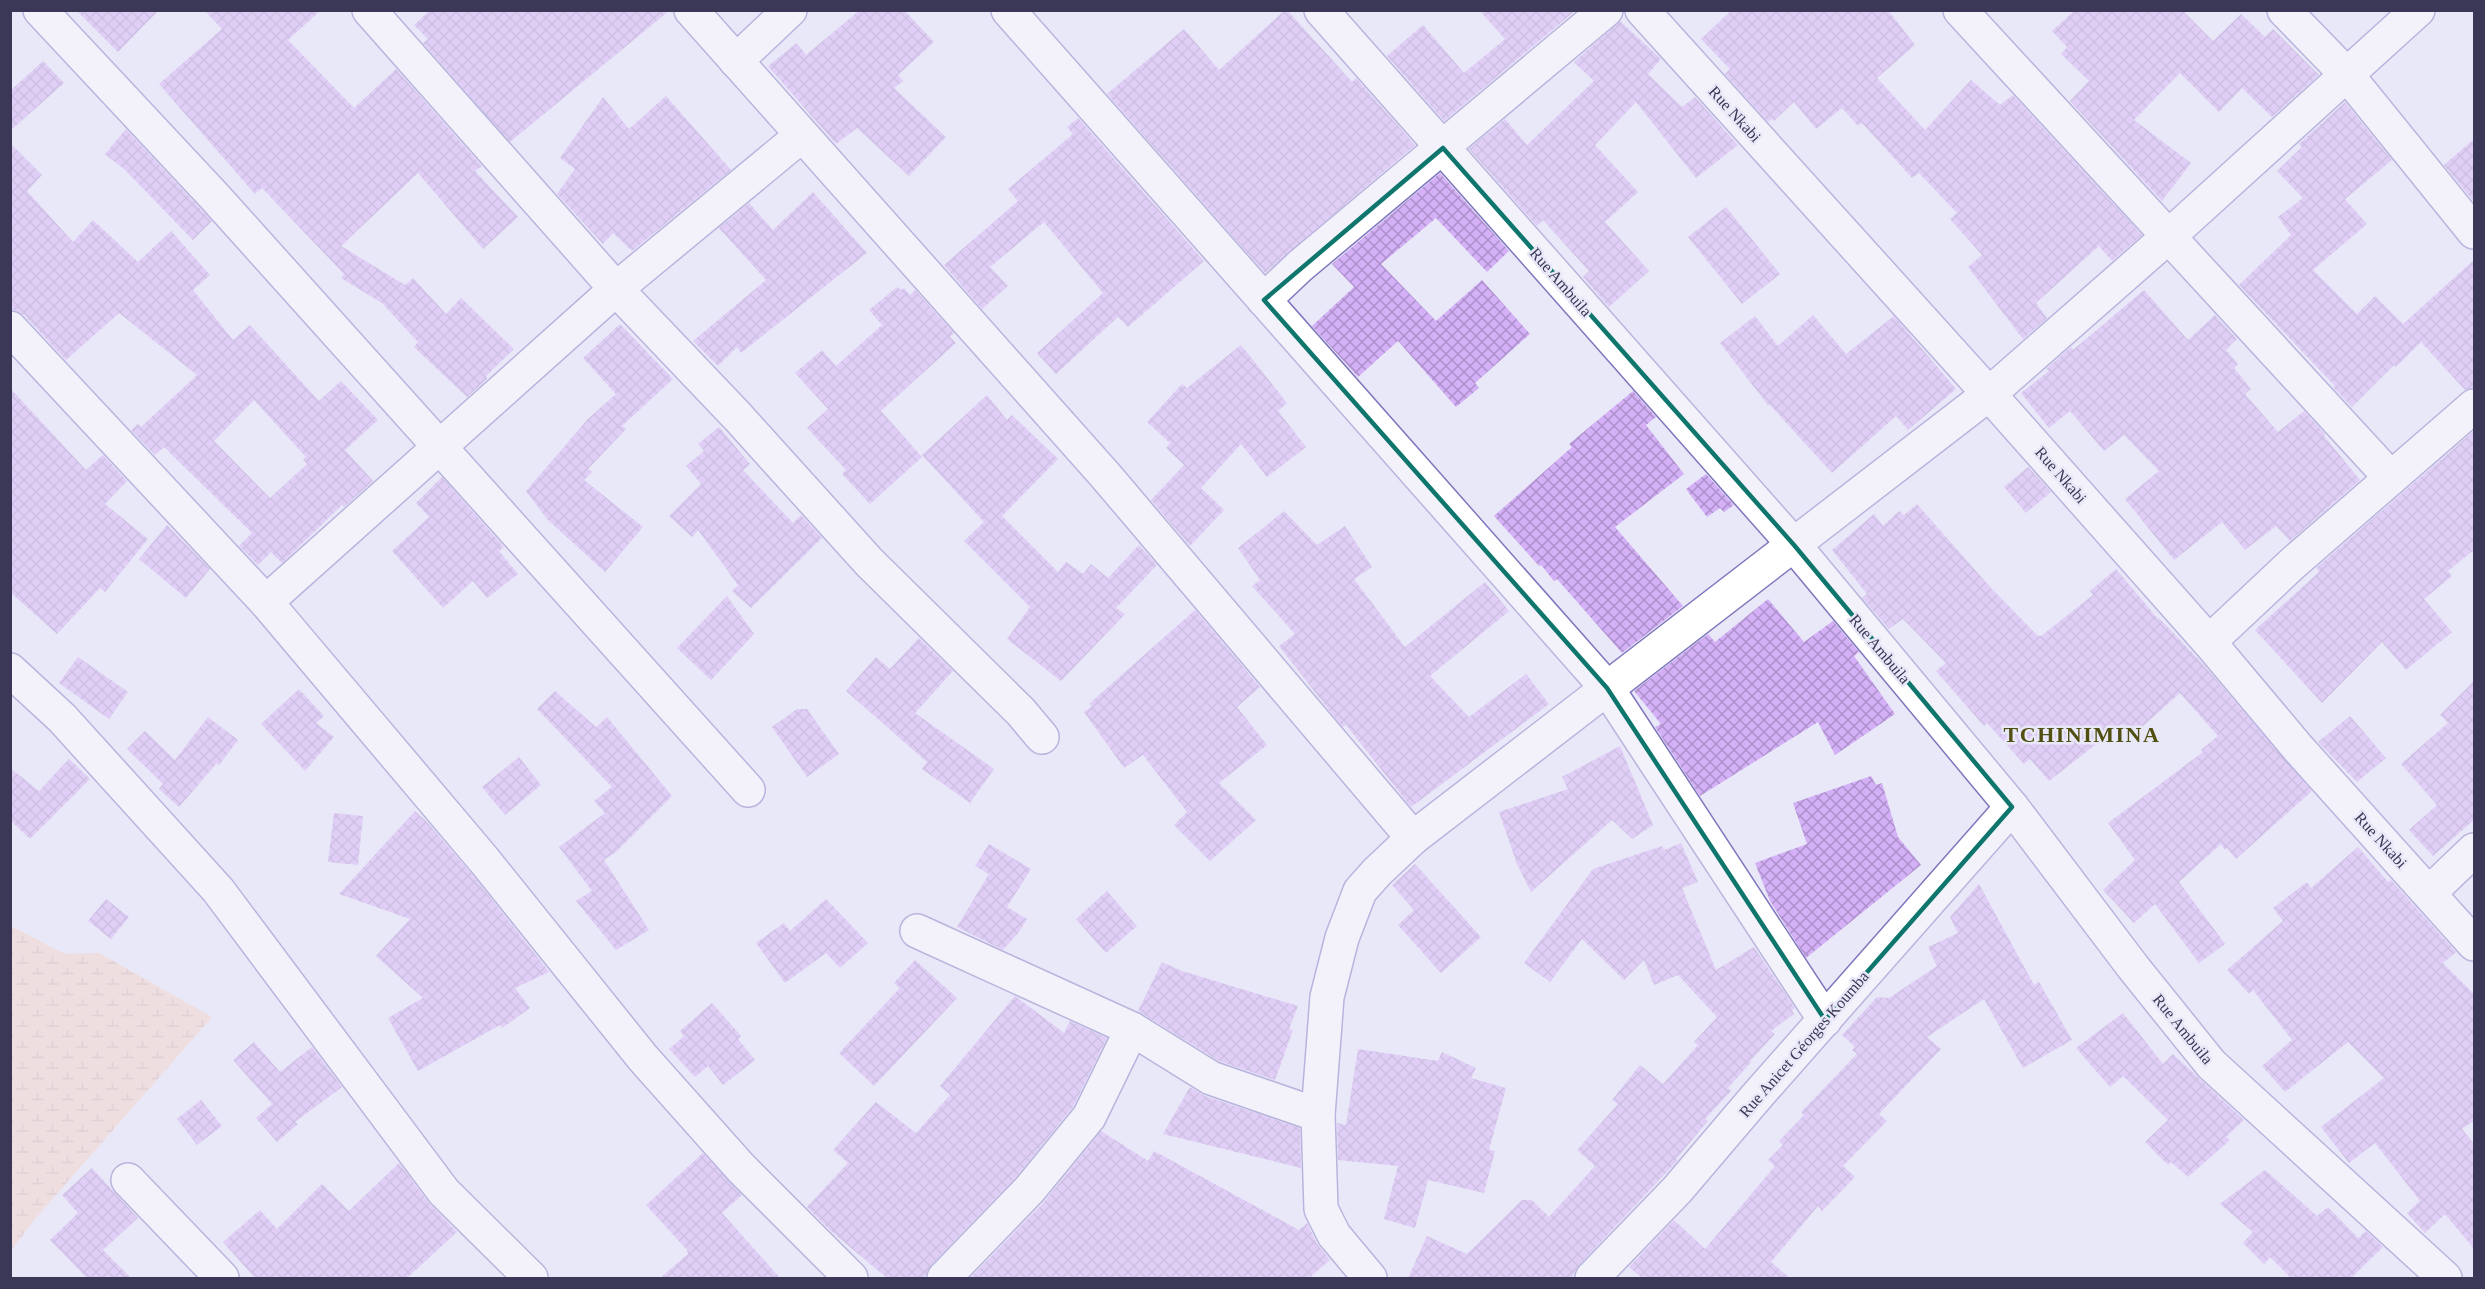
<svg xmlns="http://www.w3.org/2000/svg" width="2485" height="1289" viewBox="0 0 2485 1289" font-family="'Times New Roman',serif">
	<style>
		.wetland { fill: url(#wetland-marsh) }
		.building { fill: url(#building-cross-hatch); fill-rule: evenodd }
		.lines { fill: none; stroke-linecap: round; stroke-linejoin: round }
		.street-casing { stroke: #7e77bd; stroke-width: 36 }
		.street { stroke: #fff; stroke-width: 33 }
		.marked { fill: none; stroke: #0f766e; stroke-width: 4.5; stroke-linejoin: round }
		.labels { text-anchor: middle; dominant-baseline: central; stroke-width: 5; stroke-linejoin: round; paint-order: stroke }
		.street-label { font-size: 16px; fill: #3b3857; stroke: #e9e8f8 }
		.district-label { font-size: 22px; font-weight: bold; letter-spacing: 1.5px; fill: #504e10; stroke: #e9e8f8 }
	</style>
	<defs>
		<pattern id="wetland-marsh" width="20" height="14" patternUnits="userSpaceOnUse" patternTransform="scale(1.5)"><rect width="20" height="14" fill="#f4d3c3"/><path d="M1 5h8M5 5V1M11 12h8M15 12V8" fill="none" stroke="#d2b6aa"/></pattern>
		<pattern id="building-cross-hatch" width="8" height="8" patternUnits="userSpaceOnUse" patternTransform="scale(1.5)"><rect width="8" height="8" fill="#d4b0f7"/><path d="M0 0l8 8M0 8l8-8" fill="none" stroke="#ad90cb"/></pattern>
	</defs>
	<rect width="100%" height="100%" fill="#e9e8f8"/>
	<path class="wetland" d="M11 926 65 954 99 953 212 1017 35 1219 11 1251Z"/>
	<g class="building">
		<path d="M76 10H159L118 52Z"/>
		<path d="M204 10H321L288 40 354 108 396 69 482 166 475 171 518 217 483 249 418 173 341 246 405 285 413 278 446 314 461 298 514 349 486 376 487 379 467 397 414 347 418 342 382 303 341 278 344 274 262 188 255 194 159 84 222 29Z"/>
		<path d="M430 10H670L510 142 423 43 428 39 414 25Z"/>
		<path d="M860 10H904L934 42 898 75 903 81 894 88 946 137 909 176 857 128 836 144 768 66 797 43 806 55Z"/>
		<path d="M1285 10H1287L1352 82 1356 78 1415 145 1265 273 1107 94 1184 29 1219 70Z"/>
		<path d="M1479 10H1576L1444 121 1387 56 1423 25 1464 73 1505 39Z"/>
		<path d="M1732 10H1888L1915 45 1877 78 1925 130 1971 80 2000 105 2013 95 2142 235 2112 261 2099 246 2036 303 2047 318 2023 339 1968 267 1982 255 1950 219 1957 213 1919 173 1912 178 1862 123 1858 126 1842 108 1816 129 1794 102 1774 121 1772 119 1768 122 1725 74 1730 69 1701 39Z"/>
		<path d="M2075 10H2182L2213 41 2241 14 2265 37 2273 29 2319 75 2272 117 2242 88 2219 112 2180 73 2134 120 2191 163 2162 201 2070 101 2089 81 2061 54 2067 47 2052 31Z"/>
		<path d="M1620 21 1661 59 1648 74 1682 107 1695 97 1738 145 1696 178 1636 102 1595 145 1638 192 1605 222 1649 271 1609 307 1583 277 1589 271 1543 220 1537 226 1469 149 1505 119 1527 145 1594 81 1574 62Z"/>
		<path d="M43 61 64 83 10 131V91Z"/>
		<path d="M666 96 731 170 632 251 613 233 603 244 557 194 575 169 560 158 603 97 629 129Z"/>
		<path d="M2345 102 2392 160 2345 199 2367 224 2313 270 2357 314 2375 296 2403 324 2475 259V388L2465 390 2421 342 2396 367 2394 365 2352 407 2333 387 2335 386 2239 285 2291 235 2278 217 2303 198 2277 171 2302 147 2299 144Z"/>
		<path d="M1078 118 1204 261 1128 327 1118 317 1056 374 1037 353 1103 293 1044 222 990 267 1008 286 982 309 944 265 1018 201 1008 189 1073 134 1067 127Z"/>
		<path d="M126 129 212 221 193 240 125 170 105 154Z"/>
		<path d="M2475 138V203L2444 165Z"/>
		<path d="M10 143 42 175 27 191 73 242 93 220 138 262 171 231 210 275 193 290 233 340 250 325 319 401 341 381 378 420 345 450 373 481 344 507 342 505 282 563 271 552 258 565 239 546 252 533 164 447 155 455 131 430 138 424 141 427 197 375 119 313 66 360 24 315 10 308ZM254 400 306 457 303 459 307 464 270 498 214 441Z"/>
		<path d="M1440 173 1509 251 1487 272 1436 218 1381 264 1436 321 1482 280 1530 334 1475 383 1479 388 1456 407 1398 341 1358 377 1312 326 1354 287 1332 264Z"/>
		<path d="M813 192 867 253 741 353 737 347 718 366 693 341 766 280 719 228 749 203 773 230Z"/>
		<path d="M1726 207 1780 274 1742 304 1688 237Z"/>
		<path d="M897 287 901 290 904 288 910 295 915 290 954 333 950 337 956 343 881 411 922 457 870 504 842 474 846 470 807 428 828 409 795 373 822 350 836 366 882 325 869 310Z"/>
		<path d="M2144 290 2188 340 2215 315 2237 339 2226 350 2238 364 2234 368 2251 389 2245 394 2278 432 2304 411 2325 434 2324 436 2360 480 2290 541 2276 526 2245 550 2222 522 2174 560 2125 499 2159 471 2124 435 2104 451 2070 411 2049 428 2021 393 2049 371 2046 369 2071 347 2073 350Z"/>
		<path d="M1813 315 1846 354 1894 316 1956 389 1908 430 1896 416 1832 473 1769 404 1768 405 1720 343 1755 316 1778 346Z"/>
		<path d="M620 324 673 379 622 426 626 429 588 469 592 472 584 480 643 527 605 572 547 519 526 491 588 419 616 394 583 358Z"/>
		<path d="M1241 345 1287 403 1278 411 1306 447 1267 477 1241 444 1201 488 1224 510 1190 546 1151 500 1184 465 1166 448 1170 443 1147 422 1182 384 1187 388Z"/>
		<path d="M10 388 86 470 103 455 127 481 105 504 148 539 105 592 100 588 57 634 10 592Z"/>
		<path d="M1633 391 1656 417 1646 425 1684 474 1615 527 1683 606 1622 653 1557 579 1554 581 1541 565 1539 566 1494 516 1572 447 1569 444Z"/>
		<path d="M987 395 1007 420 1012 415 1058 459 1002 516 1058 572 1066 562 1083 574 1091 564 1108 578 1139 545 1157 565 1116 608 1125 614 1061 681 1007 639 1030 607 964 541 984 522 922 455Z"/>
		<path d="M719 427 750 464 743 470 793 523 801 515 822 538 751 608 732 591 738 585 698 530 692 537 669 516 701 484 686 466 704 451 698 444Z"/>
		<path d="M2475 430V549L2448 571 2452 576 2424 599 2452 632 2406 670 2382 642 2322 703 2255 630 2319 572 2316 568Z"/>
		<path d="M2028 467 2051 492 2026 513 2004 487Z"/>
		<path d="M1706 474 1734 505 1724 512 1720 508 1707 517 1686 489Z"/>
		<path d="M442 477 504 547 499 551 518 574 487 598 473 581 443 608 392 551 429 517 416 503Z"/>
		<path d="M1917 504 1990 587 2038 636H2041L2093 595 2090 591 2116 569 2158 619 2159 618 2202 663 2312 791 2236 859 2227 848 2225 850 2221 844 2179 882 2225 944 2199 963 2155 904 2134 923 2103 890 2135 860 2108 823 2203 752 2201 750 2218 736 2180 693 2132 736 2122 724 2049 781 2030 759 2024 764 1987 723 1984 726 1936 671 1946 663 1903 619 1889 629 1862 598 1867 594 1832 550 1874 514 1883 526 1899 511 1904 515Z"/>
		<path d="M1284 511 1317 545 1345 526 1372 567 1354 579 1405 647 1485 582 1509 611 1430 676 1469 717 1526 674 1549 704 1411 807 1346 725 1343 727 1336 719 1279 646 1295 634 1252 586 1260 580 1238 548Z"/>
		<path d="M167 525 210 569 186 598 139 559Z"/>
		<path d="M727 596 754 634 711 680 677 648Z"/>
		<path d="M1768 599 1804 642 1833 621 1859 652 1854 656 1895 714 1835 755 1818 722 1700 796 1655 727 1661 724 1634 691 1708 634 1715 642Z"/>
		<path d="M1195 610 1260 687 1237 707 1267 745 1219 783 1256 820 1210 861 1174 825 1187 812 1143 755 1124 768 1084 712 1092 706 1089 704Z"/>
		<path d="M919 638 953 671 915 713 994 769 970 803 922 769 927 762 846 691 876 657 890 669Z"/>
		<path d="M78 657 128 692 109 719 59 683Z"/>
		<path d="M2475 680V819L2433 856 2409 830 2437 805 2401 764 2448 723 2440 715Z"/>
		<path d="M299 689 324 716 316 723 334 737 305 771 261 724Z"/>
		<path d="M555 691 596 727 607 717 672 796 616 852 604 860 649 930 616 950 576 901 592 891 559 847 605 813 594 801 612 787 537 709Z"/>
		<path d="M797 709H807L839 754 807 777 772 727Z"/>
		<path d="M2350 716 2386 758 2357 782 2318 742Z"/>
		<path d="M208 717 238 740 219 765 217 763 179 807 159 789 163 784 127 749 145 731 175 760Z"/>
		<path d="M1620 746 1653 825 1632 839 1612 820 1531 892 1517 864 1499 812 1568 789 1562 777Z"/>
		<path d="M519 757 541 785 505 815 482 787Z"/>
		<path d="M69 759 90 779 30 839 10 820V768L39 791Z"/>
		<path d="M1871 776 1876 785 1882 783 1898 837 1921 865 1806 958 1770 901 1755 863 1807 844 1793 803Z"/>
		<path d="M415 811 427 822 470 872 549 972 515 988 530 1008 502 1028 500 1025 418 1071 388 1018 423 998 376 956 410 919 339 894Z"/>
		<path d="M334 813 363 816 358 865 328 862Z"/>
		<path d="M1681 843 1698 882 1682 888 1716 970 1754 947 1795 1008 1792 1010 1794 1014 1771 1031 1775 1034 1750 1061 1751 1062 1728 1088 1731 1091 1705 1119 1708 1121 1676 1159 1677 1161 1579 1265 1571 1278H1408L1427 1236 1467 1254 1522 1200H1532L1549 1217 1595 1166 1577 1150 1618 1104 1612 1100 1640 1065 1663 1084 1698 1045 1694 1042 1717 1017 1678 975 1654 985 1644 960 1624 980 1582 939 1550 982 1524 963 1593 869 1662 846 1664 850Z"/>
		<path d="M989 844 1031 869 1007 907 1027 919 1019 932 1003 950 957 927 989 874 975 866Z"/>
		<path d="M2358 847 2388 882 2391 880 2456 952 2443 963 2475 995V1120L2462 1129 2475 1145V1250L2445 1214 2425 1233 2407 1213 2420 1201 2375 1143 2349 1163 2321 1127 2384 1078 2348 1042 2285 1092 2262 1066 2292 1040 2253 990 2249 994 2227 970 2283 921 2273 908 2307 882 2311 888Z"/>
		<path d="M1415 864 1481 937 1441 973 1398 925 1414 910 1392 885Z"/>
		<path d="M1979 884 2034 985 2039 982 2072 1040 2023 1068 1984 999 1927 1037 1941 1049 1879 1114 1887 1121 1843 1166 1855 1177 1822 1211 1818 1206 1771 1262 1790 1278H1642L1629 1267 1674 1220 1705 1249 1775 1166 1768 1160 1783 1145 1779 1141 1804 1115 1801 1112 1857 1054 1852 1050 1855 1047 1842 1035 1877 997 1889 998 1937 966 1928 947 1958 933 1950 917Z"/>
		<path d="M1107 891 1137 926 1106 953 1076 919Z"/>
		<path d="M106 899 129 917 111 939 88 921Z"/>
		<path d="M826 899 868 943 840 968 826 953 785 983 756 943 784 923 790 931Z"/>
		<path d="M915 960 957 998 874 1086 839 1053 900 988 894 983Z"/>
		<path d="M1162 962 1182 971 1298 1006 1289 1029 1293 1030 1275 1080 1219 1061 1138 1011Z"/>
		<path d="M1015 996 1064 1033 1070 1021 1107 1038 1073 1107 1016 1177 931 1265 924 1278H887L832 1232 807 1207 848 1163 833 1150 876 1102 916 1133 950 1095 940 1086Z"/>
		<path d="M712 1003 741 1036 738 1039 755 1060 723 1085 708 1066 695 1077 669 1049 684 1036 680 1031Z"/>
		<path d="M2123 1013 2163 1064 2173 1054 2244 1120 2226 1137 2230 1140 2188 1177 2171 1162 2168 1165 2145 1142 2168 1120 2123 1076 2110 1087 2076 1048Z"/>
		<path d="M254 1042 280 1072 312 1047 342 1087 295 1122 298 1124 277 1142 256 1118 272 1104 233 1060Z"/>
		<path d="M1358 1049 1438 1061 1442 1052 1476 1068 1471 1078 1506 1088 1489 1150 1495 1151 1484 1193 1428 1180 1415 1228 1384 1219 1398 1166 1338 1160 1337 1123 1346 1125Z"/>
		<path d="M1190 1087 1205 1096 1300 1128 1301 1168 1163 1134Z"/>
		<path d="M201 1100 222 1126 197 1145 177 1119Z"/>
		<path d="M1101 1131 1148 1161 1154 1151 1299 1230 1307 1223 1317 1244 1330 1260 1309 1278H970L1044 1202Z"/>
		<path d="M703 1153 742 1195 722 1213 780 1278H660L688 1254 687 1250 646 1205Z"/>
		<path d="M399 1163 429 1203 457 1232 407 1278H255L223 1242 260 1210 277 1229 322 1184 349 1211Z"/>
		<path d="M92 1168 138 1218 103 1250 131 1278H87L50 1240 78 1213 62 1195Z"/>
		<path d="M2265 1170 2317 1216 2328 1207 2358 1238 2366 1231 2383 1247 2351 1278H2291L2270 1257 2264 1264 2243 1243 2253 1232 2220 1204Z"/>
	</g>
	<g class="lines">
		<defs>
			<g id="street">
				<path d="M40 10 214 196 748 790"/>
				<path d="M369 10 616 289 738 417 869 562 1021 712 1042 737"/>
				<path d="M691 10 1105 475 1413 838"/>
				<path d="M1008 10 1607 688 1825 1020"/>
				<path d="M1321 10 1794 545 2012 807 2133 967 2211 1064 2445 1278"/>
				<path d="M1642 10 1989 394 2209 642 2298 748 2474 944"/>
				<path d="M1960 10 2391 478"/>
				<path d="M2284 10 2348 76 2474 232"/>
				<path d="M736 61 790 10"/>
				<path d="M1264 300 1300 266 1606 10"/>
				<path d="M10 328 266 602 484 860 643 1058 741 1168 851 1278"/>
				<path d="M266 602 616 289 801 136"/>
				<path d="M2209 642 2292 564 2474 406"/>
				<path d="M10 670 62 718 218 890 444 1192 531 1278"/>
				<path d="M2429 893 2474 850"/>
				<path d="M917 931 1132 1029 1211 1078 1318 1115"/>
				<path d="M128 1180 222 1278"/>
				<path d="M944 1278 1030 1189 1089 1117 1132 1029"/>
				<path d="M1370 1278 1334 1235 1321 1209 1318 1115 1327 997 1342 938 1360 891 1377 872 1413 838 1989 394 2169 236 2418 10"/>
				<path d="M1592 1278 1677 1190 1757 1096 2012 807"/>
			</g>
		</defs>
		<use href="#street" class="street-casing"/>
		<use href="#street" class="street"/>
	</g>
	<path d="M0 0H2485V1289H0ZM1443 148 1794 545 2012 807 1825 1020 1607 688 1264 300Z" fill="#e9e8f8" fill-opacity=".55" fill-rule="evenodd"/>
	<path class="marked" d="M1443 148 1794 545 2012 807 1825 1020 1607 688 1264 300Z"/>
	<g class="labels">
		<g class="street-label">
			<text transform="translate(1735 114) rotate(48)">Rue Nkabi</text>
			<text transform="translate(1561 282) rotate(49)">Rue Ambuila</text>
			<text transform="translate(2061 475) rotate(49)">Rue Nkabi</text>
			<text transform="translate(1880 649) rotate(50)">Rue Ambuila</text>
			<text transform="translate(2381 840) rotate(48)">Rue Nkabi</text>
			<text transform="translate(2183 1029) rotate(51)">Rue Ambuila</text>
			<text transform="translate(1804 1044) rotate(-49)">Rue Anicet Géorges Koumba</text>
		</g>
		<g class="district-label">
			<text x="2082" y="734">TCHINIMINA</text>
		</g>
	</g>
	<rect width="2485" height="1289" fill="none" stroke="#3b3857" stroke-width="24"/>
</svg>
